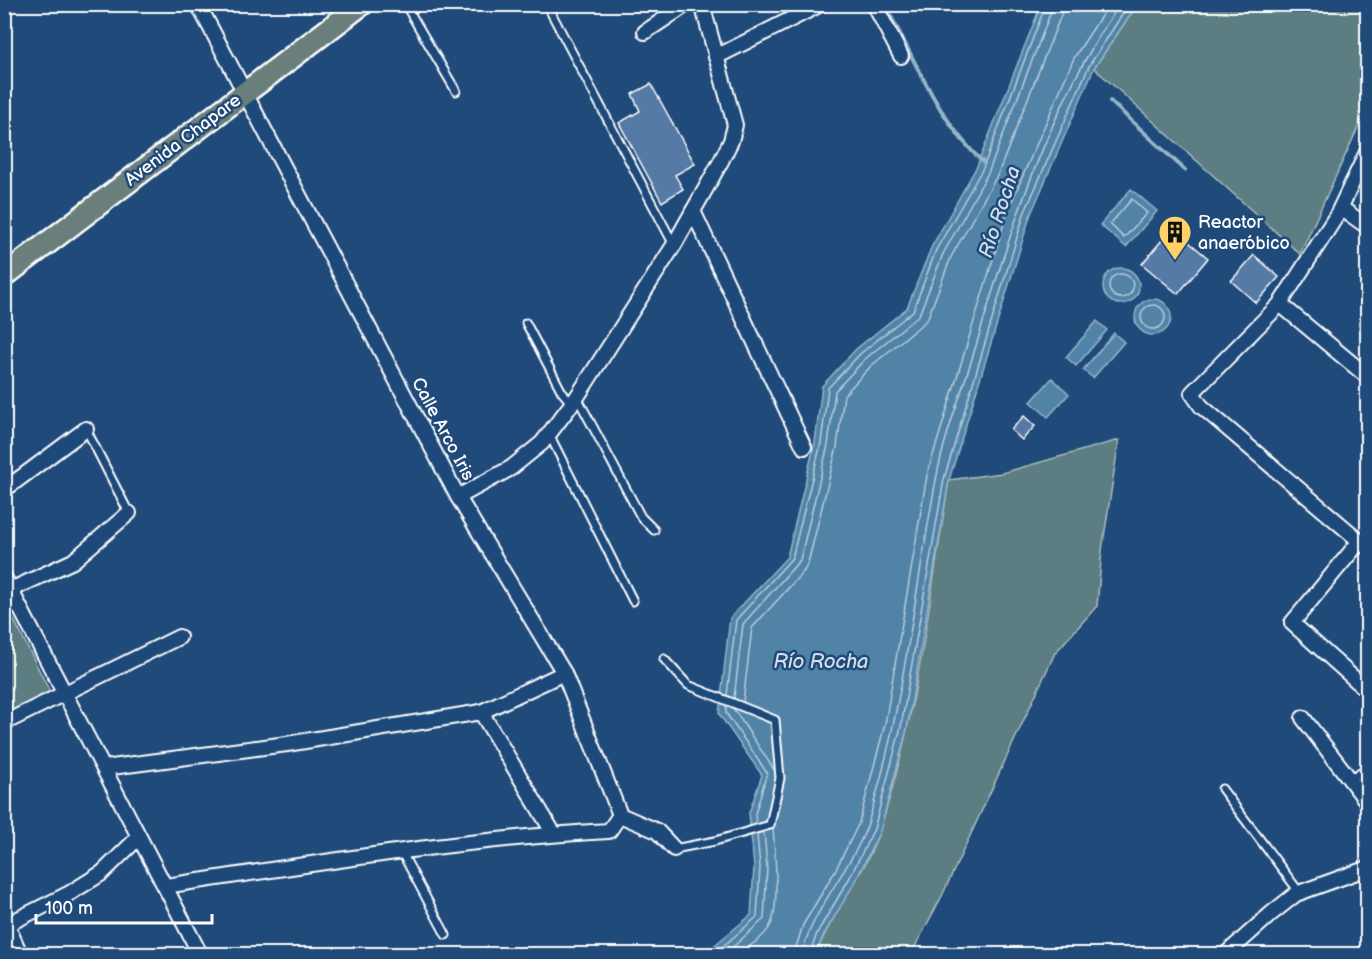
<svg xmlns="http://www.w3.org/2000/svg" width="1372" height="959" viewBox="0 0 1372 959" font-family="'Balsamiq Sans',sans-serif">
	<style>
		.green { fill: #5b7d82; stroke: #adbec0; stroke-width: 1.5 }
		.water { fill: #5183a7; stroke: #97b5ca; stroke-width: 1.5 }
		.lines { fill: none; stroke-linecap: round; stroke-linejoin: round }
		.shore { stroke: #b9cddc; stroke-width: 1.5 }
		.stream { stroke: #97b5ca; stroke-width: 4 }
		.building { fill: #577aa6; stroke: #fff; stroke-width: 1.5 }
		.lane-casing { stroke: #fff; stroke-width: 11 }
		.street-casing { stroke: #fff; stroke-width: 18 }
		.primary-casing { stroke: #fff; stroke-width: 26 }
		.lane { stroke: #1f4a7a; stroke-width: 7 }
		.street { stroke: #1f4a7a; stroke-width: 14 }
		.primary { stroke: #6b7f7c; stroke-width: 21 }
		.labels { text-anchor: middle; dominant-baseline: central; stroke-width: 5; stroke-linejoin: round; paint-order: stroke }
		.street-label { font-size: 18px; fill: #fff; stroke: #1f4a7a }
		.poi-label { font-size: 18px; fill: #fff; stroke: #1f4a7a; text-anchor: start }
		.water-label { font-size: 20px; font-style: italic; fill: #d4e0e9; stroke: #1f4a7a }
	</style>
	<rect width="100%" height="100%" fill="#1f4a7a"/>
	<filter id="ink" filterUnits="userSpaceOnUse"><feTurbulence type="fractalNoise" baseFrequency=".0167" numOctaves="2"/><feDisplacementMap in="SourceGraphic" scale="12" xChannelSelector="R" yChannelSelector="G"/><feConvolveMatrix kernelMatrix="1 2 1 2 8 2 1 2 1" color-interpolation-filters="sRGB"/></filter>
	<g filter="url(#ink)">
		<g class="green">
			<path d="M1137 5H1367V108L1300 254 1094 68Z"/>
			<path d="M1119 440 1102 550 1097 606 1055 653 942 896 911 954H816C832 911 866 874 880 829 917 717 930 596 949 480L1002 473Z"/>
			<path d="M7 606 50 692 5 715 4 607Z"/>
		</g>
		<g class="water">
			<path d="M1041 5H1137L1094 68 1030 216 949 480 907 729 880 831 855 882 823 936 816 954H704L751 915 754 867 749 813 762 775 719 714 730 618 787 557 815 442 822 386 856 349 907 308 931 248 977 166Z"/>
			<path d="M1131 189 1157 211 1126 247 1100 225Z"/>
			<circle cx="1121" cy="286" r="18"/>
			<circle cx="1153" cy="317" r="18"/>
			<path d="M1097 321 1107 330 1076 366 1066 357Z"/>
			<path d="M1114 333 1124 342 1093 378 1083 370Z"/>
			<path d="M1052 378 1069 394 1048 417 1031 402Z"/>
		</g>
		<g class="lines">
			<g class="shore">
				<path d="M1132 199 1147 213 1124 238 1110 224Z"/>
				<circle cx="1121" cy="286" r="12"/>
				<circle cx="1153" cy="317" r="12"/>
				<path d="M727 695 736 620 792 558 821 443 828 388 860 354 913 311 936 250 983 168 1046 4"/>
				<path d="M734 698 743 624 800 560 828 445 835 391 865 359 919 315 943 254 989 171 1054 4"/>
				<path d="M743 702 752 628 804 571 808 563 837 447 844 395 871 366 927 320 951 257 998 174 1061 15 1063 4"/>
				<path d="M726 705V713L767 773 755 814 756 824"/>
				<path d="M733 708 775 771"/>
				<path d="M714 954 757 917 760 867 757 834"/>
				<path d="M725 954 764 919 767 867 764 832"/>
				<path d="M739 954C749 946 764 938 770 926 780 908 775 850 773 829"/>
				<path d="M794 954 803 925 835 871 859 823 885 724 927 475 1008 210 1074 58 1109 4"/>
				<path d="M803 954C805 920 856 862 868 823 903 711 914 595 936 480 944 436 962 392 975 349 1011 230 1048 107 1120 4"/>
				<path d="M810 954 817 933 849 879 874 829 901 727 944 479 1024 214 1089 66 1129 4"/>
			</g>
			<g class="stream">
				<path d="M884 4C915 58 937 120 984 163"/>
				<path d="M1110 101 1185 170"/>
			</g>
		</g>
		<g class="building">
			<path d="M651 84 695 164 675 175 683 189 662 202 619 123 640 111 632 94Z"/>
			<path d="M1172 228 1208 258 1178 294 1142 264Z"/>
			<path d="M1254 255 1279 277 1256 303 1231 281Z"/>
			<path d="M1024 416 1035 426 1022 440 1011 430Z"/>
		</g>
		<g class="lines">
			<defs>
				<g id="lane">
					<path d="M405 4 456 91"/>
					<path d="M547 5 674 245"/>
					<path d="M526 323 562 392 572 404"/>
					<path d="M577 397 641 517 654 530"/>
					<path d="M86 429 129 513"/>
					<path d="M549 434 633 601"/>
					<path d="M664 659 688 685 775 720 780 778 770 825 715 841 674 849"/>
					<path d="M1350 779 1368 767"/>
					<path d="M1222 789 1300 893"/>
					<path d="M401 851 446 935"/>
					<path d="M1359 872 1368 882"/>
				</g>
				<g id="street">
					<path d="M198 4 458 497 564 673 620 815 657 831 674 849"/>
					<path d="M874 4 901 56"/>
					<path d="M645 32 687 4"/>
					<path d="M716 57 821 4"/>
					<path d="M1368 150 1337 215 1280 304 1192 393 1201 406 1368 548"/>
					<path d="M1341 208 1368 227"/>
					<path d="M693 211 804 447"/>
					<path d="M1280 304 1368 377"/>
					<path d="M4 490 86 429"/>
					<path d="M458 497 511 468 542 443 577 397 674 245 720 163 731 141 735 125 702 4"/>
					<path d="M1360 541 1292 623 1368 691"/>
					<path d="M4 577 200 954"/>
					<path d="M4 593 73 561 129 513"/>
					<path d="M481 712 554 834"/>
					<path d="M1303 718 1368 803"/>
					<path d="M4 723 179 637"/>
					<path d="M104 768 287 744 481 712 564 673"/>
					<path d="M165 886C313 864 460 839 609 831L620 815"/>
					<path d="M4 918 20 954"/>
					<path d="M8 924 70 893 102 873 138 838"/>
					<path d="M1226 954 1272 913 1296 894 1368 868"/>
				</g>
				<path id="primary" d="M4 276 362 4"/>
			</defs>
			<use href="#lane" class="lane-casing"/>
			<use href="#street" class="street-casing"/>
			<use href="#primary" class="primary-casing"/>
			<use href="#lane" class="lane"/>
			<use href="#street" class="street"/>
			<use href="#primary" class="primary"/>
		</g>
	</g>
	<defs>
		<symbol id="building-pin" viewBox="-11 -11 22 30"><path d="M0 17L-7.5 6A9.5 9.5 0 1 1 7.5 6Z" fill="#ffd166" stroke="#1f4a7a"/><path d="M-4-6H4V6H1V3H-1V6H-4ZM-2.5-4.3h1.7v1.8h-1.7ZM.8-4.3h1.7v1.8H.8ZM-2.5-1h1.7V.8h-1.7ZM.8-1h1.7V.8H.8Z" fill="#111"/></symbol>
	</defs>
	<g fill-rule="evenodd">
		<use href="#building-pin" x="1156" y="213" width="38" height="52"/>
	</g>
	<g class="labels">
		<g class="street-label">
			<text transform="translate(183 140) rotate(-37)">Avenida Chapare</text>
			<text transform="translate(443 429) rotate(62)">Calle Arco Iris</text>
		</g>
		<g class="poi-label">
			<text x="1198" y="222">Reactor<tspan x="1198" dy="21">anaeróbico</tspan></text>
		</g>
		<g class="water-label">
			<text transform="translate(1000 212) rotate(-72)">Río Rocha</text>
			<text x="821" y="662">Río Rocha</text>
		</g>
	</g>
	<rect width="1372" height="959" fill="none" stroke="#1f4a7a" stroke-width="24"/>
	<rect x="12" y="12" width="1348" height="935" fill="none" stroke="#fff" stroke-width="2" filter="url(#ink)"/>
	<path d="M36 914v9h176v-9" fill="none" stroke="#ffffff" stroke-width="3"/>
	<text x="45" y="914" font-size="18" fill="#ffffff" stroke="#1f4a7a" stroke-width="4.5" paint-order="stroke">100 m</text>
</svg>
